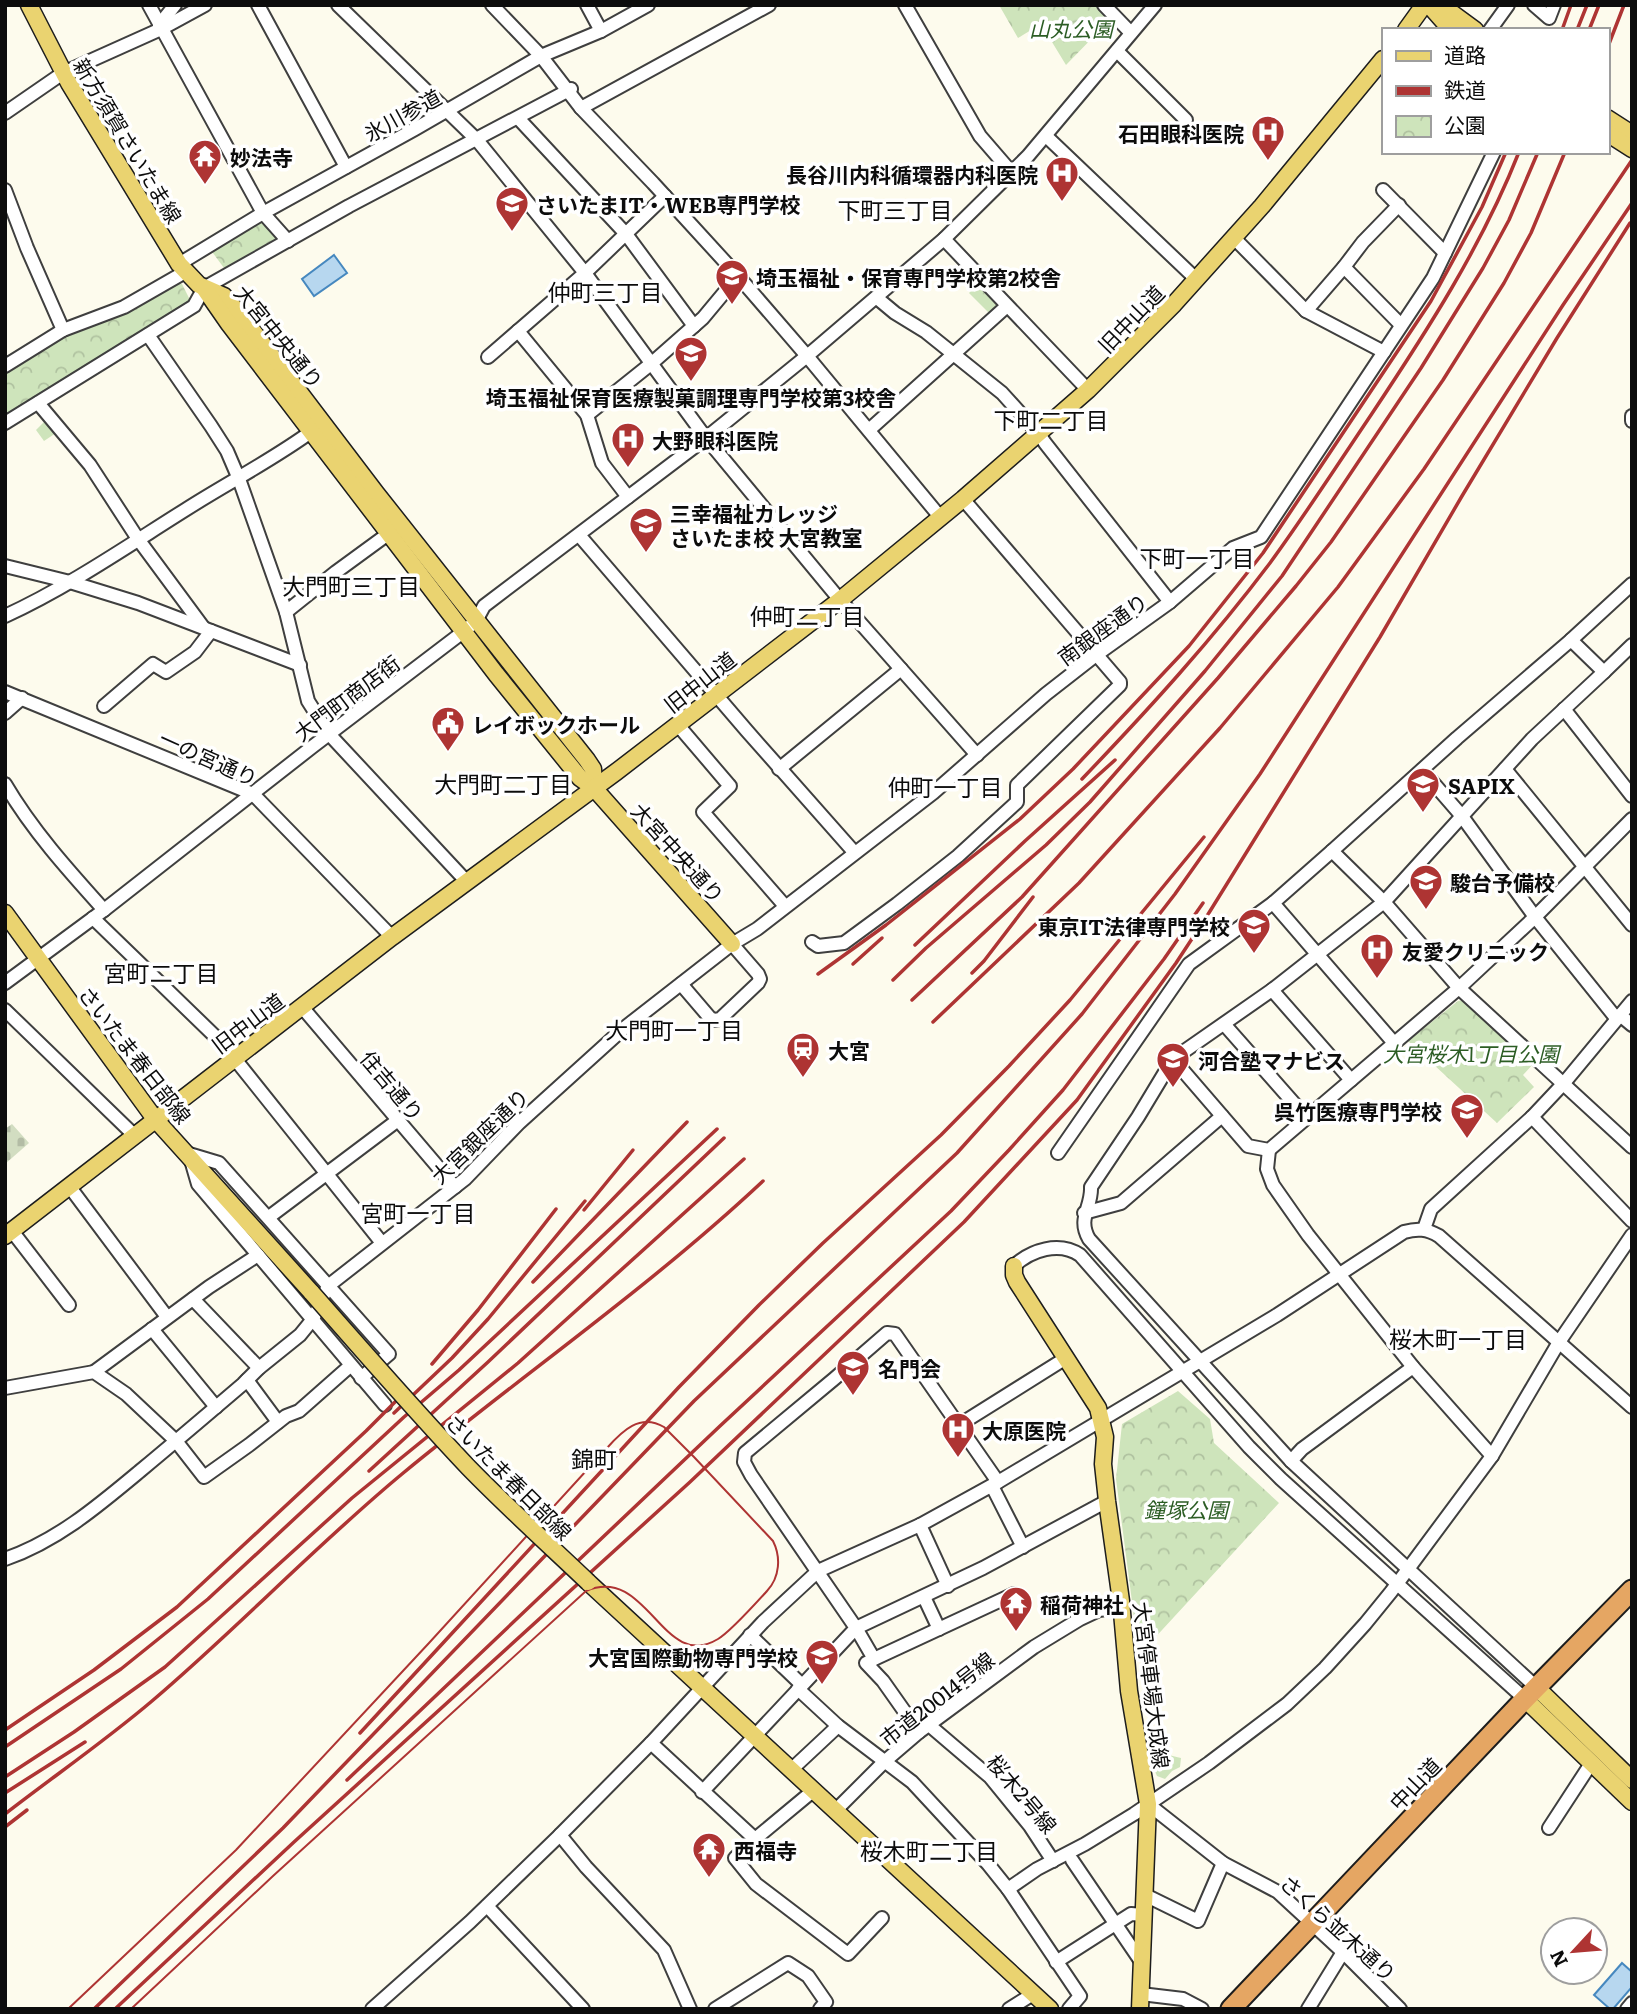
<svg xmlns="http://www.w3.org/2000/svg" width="1637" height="2014" viewBox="0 0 1637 2014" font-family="Literata,'Noto Sans JP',serif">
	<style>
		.cemetery { fill: url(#cemetery-stones) }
		.park { fill: url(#park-crowns) }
		.garden { fill: #cee4bb }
		.water { fill: #b7d7ef; stroke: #4688bf; stroke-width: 2 }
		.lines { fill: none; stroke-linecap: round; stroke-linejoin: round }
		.minor-casing { stroke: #3f3f3f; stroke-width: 16 }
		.major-casing { stroke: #1d1d1d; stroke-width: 19 }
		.highway-casing { stroke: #1d1d1d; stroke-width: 23 }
		.minor { stroke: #fff; stroke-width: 12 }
		.major { stroke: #ead370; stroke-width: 16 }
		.highway { stroke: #e5a663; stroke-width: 19 }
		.tram { stroke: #ae3433; stroke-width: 2 }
		.rail { stroke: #ae3433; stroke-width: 3.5 }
		.major-bridge-casing { stroke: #1d1d1d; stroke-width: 19; stroke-linecap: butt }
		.major-bridge { stroke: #ead370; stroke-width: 16 }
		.labels { text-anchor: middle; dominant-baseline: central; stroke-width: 7; stroke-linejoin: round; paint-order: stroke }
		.park-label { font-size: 21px; font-style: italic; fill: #2c5d24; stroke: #fff }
		.street-label { font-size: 21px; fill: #0c0c0c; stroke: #fff }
		.poi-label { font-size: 21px; font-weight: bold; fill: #0c0c0c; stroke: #fff; text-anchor: start }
		.neighbourhood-label { font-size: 23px; fill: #0c0c0c; stroke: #fff }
	</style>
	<defs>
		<pattern id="cemetery-stones" width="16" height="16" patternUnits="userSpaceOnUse" patternTransform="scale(1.75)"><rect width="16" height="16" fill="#d2ddc1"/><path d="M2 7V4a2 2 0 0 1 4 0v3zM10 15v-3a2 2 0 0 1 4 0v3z" fill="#b3bca5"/></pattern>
		<pattern id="park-crowns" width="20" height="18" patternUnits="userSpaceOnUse" patternTransform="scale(1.75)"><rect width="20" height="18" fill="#cee4bb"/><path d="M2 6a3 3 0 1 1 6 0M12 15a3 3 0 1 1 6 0" fill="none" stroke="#b0c2a0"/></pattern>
	</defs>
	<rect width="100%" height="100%" fill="#fdfbed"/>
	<path class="cemetery" d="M12 1124 29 1143 5 1164V1129Z"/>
	<g class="park">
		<path d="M999 5H1100L1107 18 1101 29 1066 65 1041 24 1018 38Z"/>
		<path d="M264 218 275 235V239L224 268 210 249Z"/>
		<path d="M980 282 1002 304 991 315 969 293Z"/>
		<path d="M178 283 182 284 191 302 5 421V370L79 329Z"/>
		<path d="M46 420 56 433 44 441 36 430Z"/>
		<path d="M1464 1000 1534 1063 1523 1075 1534 1087 1497 1123 1408 1041 1458 1001Z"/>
		<path d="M1178 1391 1210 1419 1214 1443 1279 1503 1139 1655 1116 1479 1122 1424Z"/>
	</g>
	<path class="garden" d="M1148 1730C1155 1746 1163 1755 1181 1758L1180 1767 1172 1771 1165 1779 1157 1776C1150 1762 1150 1746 1148 1730Z"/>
	<g class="water">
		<path d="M334 255 347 273 314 296 302 279Z"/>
		<path d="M1622 1963 1632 1972V1987L1613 2009H1610L1594 1995Z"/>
	</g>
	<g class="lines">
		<defs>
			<g id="minor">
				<path d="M149 5 263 213 288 241"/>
				<path d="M258 5 346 167"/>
				<path d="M338 5 477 140 585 273 706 438 840 600 977 755"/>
				<path d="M492 5 541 56 581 108 653 183 738 276 807 356 941 518"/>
				<path d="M587 5 601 31"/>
				<path d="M905 5 980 136 1012 173"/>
				<path d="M1104 5 1131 33"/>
				<path d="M1534 5 1549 18 1554 5"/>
				<path d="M159 25 175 5"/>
				<path d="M1490 30 1508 5"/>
				<path d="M1117 51 1186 120"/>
				<path d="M581 108 769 5"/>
				<path d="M5 113 63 73 161 29 205 5"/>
				<path d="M518 118 626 234 694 326"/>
				<path d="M1046 136 1196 279"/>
				<path d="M5 190 27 248 63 330"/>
				<path d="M1383 190 1445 253"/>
				<path d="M1234 238 1306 311 1384 352"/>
				<path d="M944 239 1088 390"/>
				<path d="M179 264 263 213 415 129 541 56 601 31 648 5"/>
				<path d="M1344 267 1401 325"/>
				<path d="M877 298 895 313 926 332 1002 393 1039 434 1045 443 1170 602"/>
				<path d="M1306 311 1344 267 1363 242 1399 205"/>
				<path d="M518 331 587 415 602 463 628 497"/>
				<path d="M148 335 211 426 227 451 239 479 286 612 308 701 329 734 467 882"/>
				<path d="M488 357 585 273 665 196"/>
				<path d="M5 366 63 330 124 307 185 272"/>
				<path d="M38 403 90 465 138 539 203 627"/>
				<path d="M587 415 652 363 703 318 738 276"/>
				<path d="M1632 416V421"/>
				<path d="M5 423 194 306 204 288 349 206 571 89"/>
				<path d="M869 430 1007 306"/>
				<path d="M579 535 747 731 854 852"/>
				<path d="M5 566 70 582 138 603 300 665"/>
				<path d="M286 612 336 572 388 534"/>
				<path d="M5 616C68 587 126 547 185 510 227 483 271 461 312 431"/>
				<path d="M1571 640 1632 584"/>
				<path d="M5 692 253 794 392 937"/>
				<path d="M104 706 153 664 166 672 195 652 211 631"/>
				<path d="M1564 709 1632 796"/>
				<path d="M5 713 22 698"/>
				<path d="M677 724 729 785 730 786 703 812 785 906"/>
				<path d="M779 769 901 669"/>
				<path d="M1505 769 1632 925"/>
				<path d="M1422 770 1461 815 1535 917 1616 1018"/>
				<path d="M5 784C32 830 68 870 104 910"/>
				<path d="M1332 851 1384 902 1459 988 1632 1147"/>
				<path d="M1273 903 1394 1043"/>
				<path d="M93 918 223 1044 382 1243"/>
				<path d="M812 942 818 946 844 943 897 904 958 856 1017 802V785L1120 685V682L963 499"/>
				<path d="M5 983 104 910 312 747 463 632 476 621 484 606 706 438 807 356 944 239 1028 156 1155 5"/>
				<path d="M681 984 710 1018 715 1020 720 1019 758 983 760 979 758 974 732 944"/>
				<path d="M1272 990 1351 1080"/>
				<path d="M302 1007 455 1187"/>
				<path d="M5 1010 134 1135"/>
				<path d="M1620 1015 1632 1025"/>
				<path d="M1224 1024 1306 1117"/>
				<path d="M1173 1059 1248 1146 1269 1150 1459 988 1535 917 1632 819"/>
				<path d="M1532 1117 1632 1221"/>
				<path d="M1269 1150 1267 1169 1273 1185 1308 1235 1413 1367 1492 1456"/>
				<path d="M1058 1153 1189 964 1273 903 1332 851 1457 738 1571 640 1604 672 1632 645"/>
				<path d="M189 1154 219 1163 389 1354 361 1378"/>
				<path d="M191 1160 198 1184 385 1405"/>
				<path d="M69 1186 167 1317"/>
				<path d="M1084 1213 1121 1203 1222 1116"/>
				<path d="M269 1217 398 1120"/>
				<path d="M1424 1229 1431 1209 1532 1117 1564 1083 1632 1001"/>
				<path d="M12 1231 69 1305"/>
				<path d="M1014 1266C1031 1250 1059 1241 1080 1255L1249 1447 1281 1479 1525 1699"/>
				<path d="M193 1299 259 1368"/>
				<path d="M152 1329 216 1407"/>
				<path d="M94 1372 209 1287 258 1255"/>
				<path d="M247 1380 278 1422"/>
				<path d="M5 1388 94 1372 126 1394 176 1441 204 1477 249 1445 286 1416 299 1411 350 1366"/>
				<path d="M959 1425 1066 1358"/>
				<path d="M1291 1461 1302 1449 1413 1367"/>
				<path d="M992 1486 1023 1547"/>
				<path d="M920 1525 948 1586"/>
				<path d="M5 1559C57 1541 98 1506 140 1471 175 1442 209 1413 243 1384L259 1368 300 1335 313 1319 328 1286 465 1179 519 1123 623 1029 732 944 757 929 933 793 1046 694 1096 655 1170 602 1233 548 1261 537 1433 278 1494 152"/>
				<path d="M924 1597 939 1629"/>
				<path d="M750 1635 802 1685"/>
				<path d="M874 1659 1014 1594"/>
				<path d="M1536 1687 1291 1461 1089 1239C1077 1218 1092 1208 1091 1187L1138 1117 1173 1059 1272 990 1384 902 1532 739 1604 672"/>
				<path d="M798 1689 838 1726 912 1782 988 1864 1008 1889 1080 1996 1069 2009"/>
				<path d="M929 1725 990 1777 1030 1826 1053 1861"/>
				<path d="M919 1732 883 1681 866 1663 874 1659 856 1628 983 1568 1107 1501"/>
				<path d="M651 1743 755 1839 735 1858 756 1884 848 1954 882 1918"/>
				<path d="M792 1769 838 1726"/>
				<path d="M702 1792 856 1628 751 1475 744 1462 745 1453 834 1379 887 1333 895 1334 998 1482"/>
				<path d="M1148 1804 1223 1863 1278 1892 1343 1952 1400 2009"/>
				<path d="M836 1810 884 1762 919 1732 1034 1647 1080 1619 1099 1610 1122 1607"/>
				<path d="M1549 1828 1592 1762"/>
				<path d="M560 1835 586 1867 664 1950 690 2009"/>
				<path d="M755 1839 814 1790"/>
				<path d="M1072 1860 1142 1963"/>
				<path d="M1008 1889 1037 1869 1085 1844 1134 1814 1209 1763 1287 1704 1325 1668 1365 1624 1391 1592 1492 1456 1559 1342 1632 1235"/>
				<path d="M1145 1895 1198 1921 1223 1863"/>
				<path d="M487 1906 583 2009"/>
				<path d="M1056 1962 1131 1914 1144 1915"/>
				<path d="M1141 1994 1183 1999 1202 2009"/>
				<path d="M372 2009 470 1922 560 1835 651 1743 763 1622 818 1571 920 1525 998 1482 1277 1315 1404 1232C1418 1228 1427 1229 1439 1236L1632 1407"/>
				<path d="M715 2009 788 1963 808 1976 826 2002 820 2009"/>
				<path d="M1009 2009 1033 1994"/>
				<path d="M1308 2009 1343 1952"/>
				<path d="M1627 2009 1632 2003"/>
			</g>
			<g id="major">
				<path d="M29 5 69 83 179 264 199 285 224 296 240 314 376 493 587 760 593 769 594 788"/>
				<path d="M1429 5 1444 22 1455 30"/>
				<path d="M1436 5 1445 8 1475 30"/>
				<path d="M1406 30 1424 5"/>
				<path d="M1607 118 1632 134"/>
				<path d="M1607 133 1632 149"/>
				<path d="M204 288 229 324 496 674 580 778 594 788 732 944"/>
				<path d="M5 913 155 1119 312 1293"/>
				<path d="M5 1236 392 937 616 772 840 600 963 499 1088 390 1174 304 1262 206 1383 59"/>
				<path d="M1014 1266V1275L1017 1282 1098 1408 1105 1437 1103 1464 1107 1501 1121 1601 1129 1691 1148 1804 1140 2009"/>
				<path d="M588 1582 1050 2009"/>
				<path d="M1536 1687 1632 1780"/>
				<path d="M1525 1699 1632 1802"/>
			</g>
			<path id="highway" d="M1231 2009 1525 1699 1632 1590"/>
		</defs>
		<use href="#minor" class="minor-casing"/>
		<use href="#major" class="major-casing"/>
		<use href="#highway" class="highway-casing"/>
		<use href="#minor" class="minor"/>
		<use href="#major" class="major"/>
		<use href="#highway" class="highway"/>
		<path class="tram" d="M68 2009 236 1850 429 1643 607 1448C622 1431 640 1413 664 1427L694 1457 773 1541C781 1557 780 1577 767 1591 757 1602 730 1632 718 1639 662 1673 648 1564 586 1591L273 1876 131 2009"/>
		<g class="rail">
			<path d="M1562 30 1571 5"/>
			<path d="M1577 30 1587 5"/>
			<path d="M1589 30 1599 5"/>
			<path d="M1607 49 1624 5"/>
			<path d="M1082 779C1148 710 1212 640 1270 563 1305 515 1338 464 1371 415 1427 331 1482 246 1519 152"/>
			<path d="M915 945 1025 841 1115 760"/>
			<path d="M853 964 882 938"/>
			<path d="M972 973 984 961 1033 897"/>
			<path d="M818 974 886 925 1020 819 1073 769 1189 646 1263 553 1431 301 1482 207 1506 152"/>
			<path d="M893 980 926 948 1046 845 1090 802 1205 671 1282 576 1421 368 1483 268 1509 220 1538 152"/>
			<path d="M912 1000 1022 897 1218 678 1296 586 1331 542 1443 380 1504 283 1531 233 1565 152"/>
			<path d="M933 1022 1079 883 1220 728 1338 587 1424 469 1632 160"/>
			<path d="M584 1210 633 1150"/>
			<path d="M533 1282 687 1122"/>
			<path d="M432 1364 478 1310 556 1209"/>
			<path d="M394 1413 452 1358 488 1319 585 1201"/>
			<path d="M369 1471 488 1362 724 1138"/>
			<path d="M5 1730 94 1670 177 1607 366 1431 398 1399"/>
			<path d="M360 1733 679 1387 759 1305 823 1243 941 1135 1009 1066 1070 1000 1204 837"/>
			<path d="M5 1747 121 1669 208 1599 404 1417 459 1370 717 1129"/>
			<path d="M5 1777 74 1732 165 1667 352 1498 518 1363 744 1159"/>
			<path d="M347 1780 720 1426 951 1211 1009 1150 1063 1090 1164 959 1203 903"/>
			<path d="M5 1793 85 1742"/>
			<path d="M5 1814C54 1776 105 1741 152 1701 238 1628 315 1546 402 1474 522 1375 650 1287 763 1181"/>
			<path d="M5 1827 27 1810"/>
			<path d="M94 2009 283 1828 694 1401 957 1153 1082 1014 1175 894 1260 774 1563 305 1632 203"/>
			<path d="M115 2009 294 1842 690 1482 964 1222 1077 1100 1176 963 1207 916 1380 637 1462 496 1557 338 1630 223"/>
		</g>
		<defs>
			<path id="major-bridge" d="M312 1293C364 1352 415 1411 469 1468 507 1507 548 1544 588 1582"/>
		</defs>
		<use href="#major-bridge" class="major-bridge-casing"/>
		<use href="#major-bridge" class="major-bridge"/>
	</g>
	<defs>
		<symbol id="hospital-pin" viewBox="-11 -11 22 30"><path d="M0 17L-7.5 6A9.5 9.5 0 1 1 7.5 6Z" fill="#ae3433" stroke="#fff"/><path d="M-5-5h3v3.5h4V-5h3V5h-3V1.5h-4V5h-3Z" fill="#fff"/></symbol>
		<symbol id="temple-pin" viewBox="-11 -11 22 30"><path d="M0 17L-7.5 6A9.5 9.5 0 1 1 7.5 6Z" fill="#ae3433" stroke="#fff"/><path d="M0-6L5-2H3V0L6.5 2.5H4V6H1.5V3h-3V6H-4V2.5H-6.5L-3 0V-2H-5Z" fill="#fff"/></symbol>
		<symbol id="university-pin" viewBox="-11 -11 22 30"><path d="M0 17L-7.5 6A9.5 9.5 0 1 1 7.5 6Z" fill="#ae3433" stroke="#fff"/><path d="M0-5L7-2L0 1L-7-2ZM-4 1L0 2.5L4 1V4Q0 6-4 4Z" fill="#fff"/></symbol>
		<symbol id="civic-pin" viewBox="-11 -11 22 30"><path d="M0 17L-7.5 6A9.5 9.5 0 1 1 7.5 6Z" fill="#ae3433" stroke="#fff"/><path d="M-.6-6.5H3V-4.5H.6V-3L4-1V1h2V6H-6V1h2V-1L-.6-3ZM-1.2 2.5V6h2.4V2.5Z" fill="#fff"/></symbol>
		<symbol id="station-pin" viewBox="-11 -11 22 30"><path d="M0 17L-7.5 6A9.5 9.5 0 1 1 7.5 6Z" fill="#ae3433" stroke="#fff"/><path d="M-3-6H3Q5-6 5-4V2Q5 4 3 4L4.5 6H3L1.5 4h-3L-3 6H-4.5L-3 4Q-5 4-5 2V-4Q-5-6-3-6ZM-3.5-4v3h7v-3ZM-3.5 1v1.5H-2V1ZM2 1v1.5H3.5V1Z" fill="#fff"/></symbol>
	</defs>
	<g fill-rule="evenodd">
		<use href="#hospital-pin" x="1249" y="113" width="38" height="52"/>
		<use href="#temple-pin" x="186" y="137" width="38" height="52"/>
		<use href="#hospital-pin" x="1043" y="154" width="38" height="52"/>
		<use href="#university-pin" x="493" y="184" width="38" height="52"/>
		<use href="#university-pin" x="713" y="257" width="38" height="52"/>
		<use href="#university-pin" x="672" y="334" width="38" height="52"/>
		<use href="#hospital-pin" x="609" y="420" width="38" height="52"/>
		<use href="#university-pin" x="627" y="505" width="38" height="52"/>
		<use href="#civic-pin" x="429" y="704" width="38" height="52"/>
		<use href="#university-pin" x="1404" y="765" width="38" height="52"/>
		<use href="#university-pin" x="1407" y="862" width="38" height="52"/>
		<use href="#university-pin" x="1235" y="906" width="38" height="52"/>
		<use href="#hospital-pin" x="1358" y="931" width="38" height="52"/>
		<use href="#station-pin" x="784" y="1030" width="38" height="52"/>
		<use href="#university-pin" x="1154" y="1040" width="38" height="52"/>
		<use href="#university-pin" x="1448" y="1091" width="38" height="52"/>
		<use href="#university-pin" x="834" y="1348" width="38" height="52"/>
		<use href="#hospital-pin" x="939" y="1410" width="38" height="52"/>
		<use href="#temple-pin" x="997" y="1584" width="38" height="52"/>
		<use href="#university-pin" x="803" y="1637" width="38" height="52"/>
		<use href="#temple-pin" x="690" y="1830" width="38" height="52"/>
	</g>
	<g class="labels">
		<g class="park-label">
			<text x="1071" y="27">山丸公園</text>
			<text x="1471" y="1052">大宮桜木1丁目公園</text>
			<text x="1186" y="1508">鐘塚公園</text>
		</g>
		<g class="street-label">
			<text transform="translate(402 114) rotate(-29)">氷川参道</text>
			<text transform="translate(129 140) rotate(59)">新方須賀さいたま線</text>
			<text transform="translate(1130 318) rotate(-46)">旧中山道</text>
			<text transform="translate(280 336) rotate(51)">大宮中央通り</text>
			<text transform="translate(1102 628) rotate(-36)">南銀座通り</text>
			<text transform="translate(699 681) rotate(-38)">旧中山道</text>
			<text transform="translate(346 697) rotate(-37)">大門町商店街</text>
			<text transform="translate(209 757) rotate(24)">一の宮通り</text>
			<text transform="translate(679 852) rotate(48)">大宮中央通り</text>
			<text transform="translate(247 1022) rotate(-37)">旧中山道</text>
			<text transform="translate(136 1054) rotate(52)">さいたま春日部線</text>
			<text transform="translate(393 1085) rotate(50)">住吉通り</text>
			<text transform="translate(479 1135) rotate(-44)">大宮銀座通り</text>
			<text transform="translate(510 1476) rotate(45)">さいたま春日部線</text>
			<text transform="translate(1153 1685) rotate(83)">大宮停車場大成線</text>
			<text transform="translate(936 1698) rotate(-38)">市道20014号線</text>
			<text transform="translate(1414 1783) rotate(-46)">中山道</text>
			<text transform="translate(1023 1793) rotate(50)">桜木2号線</text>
			<text transform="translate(1339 1927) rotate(42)">さくら並木通り</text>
		</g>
		<g class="poi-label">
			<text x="1244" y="132" text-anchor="end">石田眼科医院</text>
			<text x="230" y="156">妙法寺</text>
			<text x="1038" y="173" text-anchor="end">長谷川内科循環器内科医院</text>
			<text x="536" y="203">さいたまIT・WEB専門学校</text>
			<text x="756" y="276">埼玉福祉・保育専門学校第2校舎</text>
			<text x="691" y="396" text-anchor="middle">埼玉福祉保育医療製菓調理専門学校第3校舎</text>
			<text x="652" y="439">大野眼科医院</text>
			<text x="670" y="512">三幸福祉カレッジ<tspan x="670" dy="24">さいたま校 大宮教室</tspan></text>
			<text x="472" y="723">レイボックホール</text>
			<text x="1448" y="784">SAPIX</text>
			<text x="1450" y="881">駿台予備校</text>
			<text x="1230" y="925" text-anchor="end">東京IT法律専門学校</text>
			<text x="1402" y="950">友愛クリニック</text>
			<text x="828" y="1049">大宮</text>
			<text x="1198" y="1059">河合塾マナビス</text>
			<text x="1442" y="1110" text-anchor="end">呉竹医療専門学校</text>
			<text x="878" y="1367">名門会</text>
			<text x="982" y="1429">大原医院</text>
			<text x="1040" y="1603">稲荷神社</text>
			<text x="798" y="1656" text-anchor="end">大宮国際動物専門学校</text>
			<text x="734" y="1849">西福寺</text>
		</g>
		<g class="neighbourhood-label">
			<text x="895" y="209">下町三丁目</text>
			<text x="605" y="291">仲町三丁目</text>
			<text x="1051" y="419">下町二丁目</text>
			<text x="1197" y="557">下町一丁目</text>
			<text x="351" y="585">大門町三丁目</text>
			<text x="807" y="615">仲町二丁目</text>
			<text x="503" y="783">大門町二丁目</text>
			<text x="945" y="786">仲町一丁目</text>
			<text x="161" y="972">宮町二丁目</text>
			<text x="674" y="1029">大門町一丁目</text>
			<text x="418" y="1212">宮町一丁目</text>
			<text x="1458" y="1338">桜木町一丁目</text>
			<text x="594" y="1458">錦町</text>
			<text x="929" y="1850">桜木町二丁目</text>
		</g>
	</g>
	<rect width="1637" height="2014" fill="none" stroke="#0c0c0c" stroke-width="14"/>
	<rect x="1382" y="28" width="228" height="126" fill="#ffffff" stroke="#9e9e9e" stroke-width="2"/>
	<rect x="1396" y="51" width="35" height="10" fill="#ead370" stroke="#9e9e9e" stroke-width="2"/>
	<text x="1444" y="63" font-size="21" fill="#0c0c0c">道路</text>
	<rect x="1396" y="86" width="35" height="10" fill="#ae3433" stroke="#9e9e9e" stroke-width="2"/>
	<text x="1444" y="98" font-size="21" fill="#0c0c0c">鉄道</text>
	<rect x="1396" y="116" width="35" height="21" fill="url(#park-crowns)" stroke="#9e9e9e" stroke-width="2"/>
	<text x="1444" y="133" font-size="21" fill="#0c0c0c">公園</text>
	<g transform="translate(1574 1951) rotate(244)"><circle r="33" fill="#ffffff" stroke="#9e9e9e" stroke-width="2"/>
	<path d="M0-5L12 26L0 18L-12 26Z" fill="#ae3433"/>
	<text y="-10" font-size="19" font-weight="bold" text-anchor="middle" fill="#0c0c0c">N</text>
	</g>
</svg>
